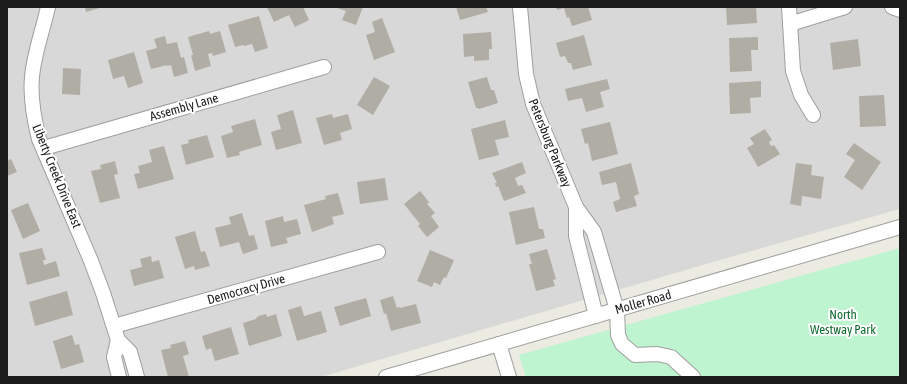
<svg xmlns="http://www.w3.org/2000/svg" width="907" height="384" viewBox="0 0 907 384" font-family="'Asap Condensed',sans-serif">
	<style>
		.residential { fill: #d9d8d8 }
		.park { fill: #bff4d1 }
		.building { fill: #b0ada4 }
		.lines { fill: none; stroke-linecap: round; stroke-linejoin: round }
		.minor-casing { stroke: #9f9f9f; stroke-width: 16 }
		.minor { stroke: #fff; stroke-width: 14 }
		.labels { text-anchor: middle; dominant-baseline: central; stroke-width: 4; stroke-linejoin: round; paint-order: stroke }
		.street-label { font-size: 13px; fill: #1b1b1b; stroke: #fff }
		.park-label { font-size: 13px; fill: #146e33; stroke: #fff }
	</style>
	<rect width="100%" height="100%" fill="#ebebe1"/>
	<path class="residential" d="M7 7H900V209L713 262 321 377H7Z"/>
	<path class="park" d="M900 248V377H526L519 355Z"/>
	<g class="building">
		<path d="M85 7H103L86 12Z"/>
		<path d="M267 7H303L309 20 295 27 289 15 274 22Z"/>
		<path d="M334 7H363L356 25 342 20 346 11Z"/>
		<path d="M456 7H486L488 12 460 20Z"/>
		<path d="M556 7H588L592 20 572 26 569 17 567 18 564 8 557 10Z"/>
		<path d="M726 7H756L757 23 727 25Z"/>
		<path d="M259 16 268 48 255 52 252 44 244 46 243 45 235 47 228 25Z"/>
		<path d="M382 18 395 52 374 60 366 35 375 32 372 22Z"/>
		<path d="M209 31 210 34 220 31 226 52 213 56 212 53 208 54 211 66 195 71 191 55H193L188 37Z"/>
		<path d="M491 32 492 49H489V60L474 61V56L464 57 463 34Z"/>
		<path d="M584 35 592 65 573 70 571 63H568L565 56 560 57 556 43Z"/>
		<path d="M165 36 167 44 177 42 181 58 184 57 188 73 174 77 171 65 167 66V65L151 69 146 51 157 48 154 39Z"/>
		<path d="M758 37V50H751L752 71 730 72 729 38Z"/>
		<path d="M858 39 861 66 833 70 830 43Z"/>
		<path d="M134 52 143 83 128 88 124 76 113 79 108 60Z"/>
		<path d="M63 68 81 69 80 95 62 94Z"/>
		<path d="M374 77 390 86 373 115 357 105Z"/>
		<path d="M487 77 491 90H494L498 103 479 109 478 108H476L468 82Z"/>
		<path d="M607 79 610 89 600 92 604 107 586 112 582 98 568 101 565 89Z"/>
		<path d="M761 81V97L750 98 751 113 730 114 729 83Z"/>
		<path d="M884 95 886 126 860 127 859 96Z"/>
		<path d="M293 110 302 143 276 150 271 132 281 129 277 115Z"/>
		<path d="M332 114 333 118 348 114 352 129 340 133 342 140 324 145 316 118Z"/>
		<path d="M255 119 262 145 239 152 240 155 227 158 221 136 233 132 231 126Z"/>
		<path d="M505 120 509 137 495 140 499 155 479 160 471 129Z"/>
		<path d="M610 122 618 154 592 161 588 143 585 144 581 129Z"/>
		<path d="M765 129 772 140 769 142 771 146 774 145 780 154 758 167 747 148 754 144 750 138Z"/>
		<path d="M207 135 214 157 186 165 181 145 189 143 188 140Z"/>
		<path d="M854 143 881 162 862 190 844 177 855 160 846 154Z"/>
		<path d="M164 146 174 179 138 189 134 174 140 173 138 166 152 162 149 150Z"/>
		<path d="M11 159 17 172 7 176V161Z"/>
		<path d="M115 161 118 174 114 175 120 198 100 203 91 171 101 169 100 165Z"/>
		<path d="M522 162 526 173 515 178 518 186 522 185 526 193 504 201 498 186 496 187 495 183H497L492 173Z"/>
		<path d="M631 163 639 194 634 196 637 206 616 212 613 202 620 199 616 182 602 185 599 172Z"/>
		<path d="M796 163 812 165 811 175 824 177 821 199 802 196 801 206 790 204Z"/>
		<path d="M385 178 388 200 360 204 357 182Z"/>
		<path d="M420 191 429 202 427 204 435 213 431 216 439 227 427 237 418 226 420 224 404 204Z"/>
		<path d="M338 193 344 214 332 217 334 224 312 232 304 205 326 199 325 196Z"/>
		<path d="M28 203 40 231 23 239 11 210Z"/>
		<path d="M534 207 539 229H543L545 238 516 245 509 212Z"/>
		<path d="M242 213 249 236 254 235 258 249 243 254 239 242 220 247 215 228 231 224 229 217Z"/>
		<path d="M283 216 284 222 297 219 301 234 286 238 288 243 271 247 265 221Z"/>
		<path d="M195 231 201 252 205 251 210 266 195 270 194 266 185 269 175 237Z"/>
		<path d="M42 248 46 260H43L44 265 56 261 60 276 27 285 19 253Z"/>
		<path d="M547 249 556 279 553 280 555 286 536 291 529 264H532L529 254Z"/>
		<path d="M430 250 454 260 446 278 444 277 440 285 434 282 432 287 417 281Z"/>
		<path d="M151 256 152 262 159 260 164 278 134 286 130 270 142 267 140 259Z"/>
		<path d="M67 291 73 315 35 326 29 302Z"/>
		<path d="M393 296 397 308 400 307V308L416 304 421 323 391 331 386 313 384 314 380 300Z"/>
		<path d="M366 298 371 316 340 326 334 307Z"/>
		<path d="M301 306 304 316 321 311 327 332 297 341 288 310Z"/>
		<path d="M266 314 267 317 276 314 282 336 249 346 243 323 256 319V318L258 317V316Z"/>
		<path d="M231 327 239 354 215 361 211 348 206 350 202 336Z"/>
		<path d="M72 335 75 345 79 344 84 362 61 369 53 341Z"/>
		<path d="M185 341 189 354 183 356 189 377H168L161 350 171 348 170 345Z"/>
	</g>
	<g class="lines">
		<defs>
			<g id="minor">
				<path d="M48 7C43 30 34 53 32 77 30 98 34 119 39 139L91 261 103 293 118 340 130 352 137 377"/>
				<path d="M520 7 526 74 533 104 576 207 594 232 617 310 618 335 622 344 635 355 657 354 671 357 693 377"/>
				<path d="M789 7 793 71 801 95 813 115"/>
				<path d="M892 7 900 10"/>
				<path d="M790 24 845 7"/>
				<path d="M44 148 324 67"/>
				<path d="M576 207V236L596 316"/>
				<path d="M114 326 378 252"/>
				<path d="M118 340 114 357 119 377"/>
				<path d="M499 344 509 377"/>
				<path d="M386 377 900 227"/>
			</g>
		</defs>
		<use href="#minor" class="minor-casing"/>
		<use href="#minor" class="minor"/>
	</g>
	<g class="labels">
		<g class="street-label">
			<text transform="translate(184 107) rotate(-16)">Assembly Lane</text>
			<text transform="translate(550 143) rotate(68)">Petersburg Parkway</text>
			<text transform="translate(57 176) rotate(68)">Liberty Creek Drive East</text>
			<text transform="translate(246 289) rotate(-16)">Democracy Drive</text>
			<text transform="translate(643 302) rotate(-16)">Moller Road</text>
		</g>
		<g class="park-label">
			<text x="843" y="314">North<tspan x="843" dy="15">Westway Park</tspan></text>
		</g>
	</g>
	<rect width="907" height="384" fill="none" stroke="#1b1b1b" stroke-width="16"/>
</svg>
